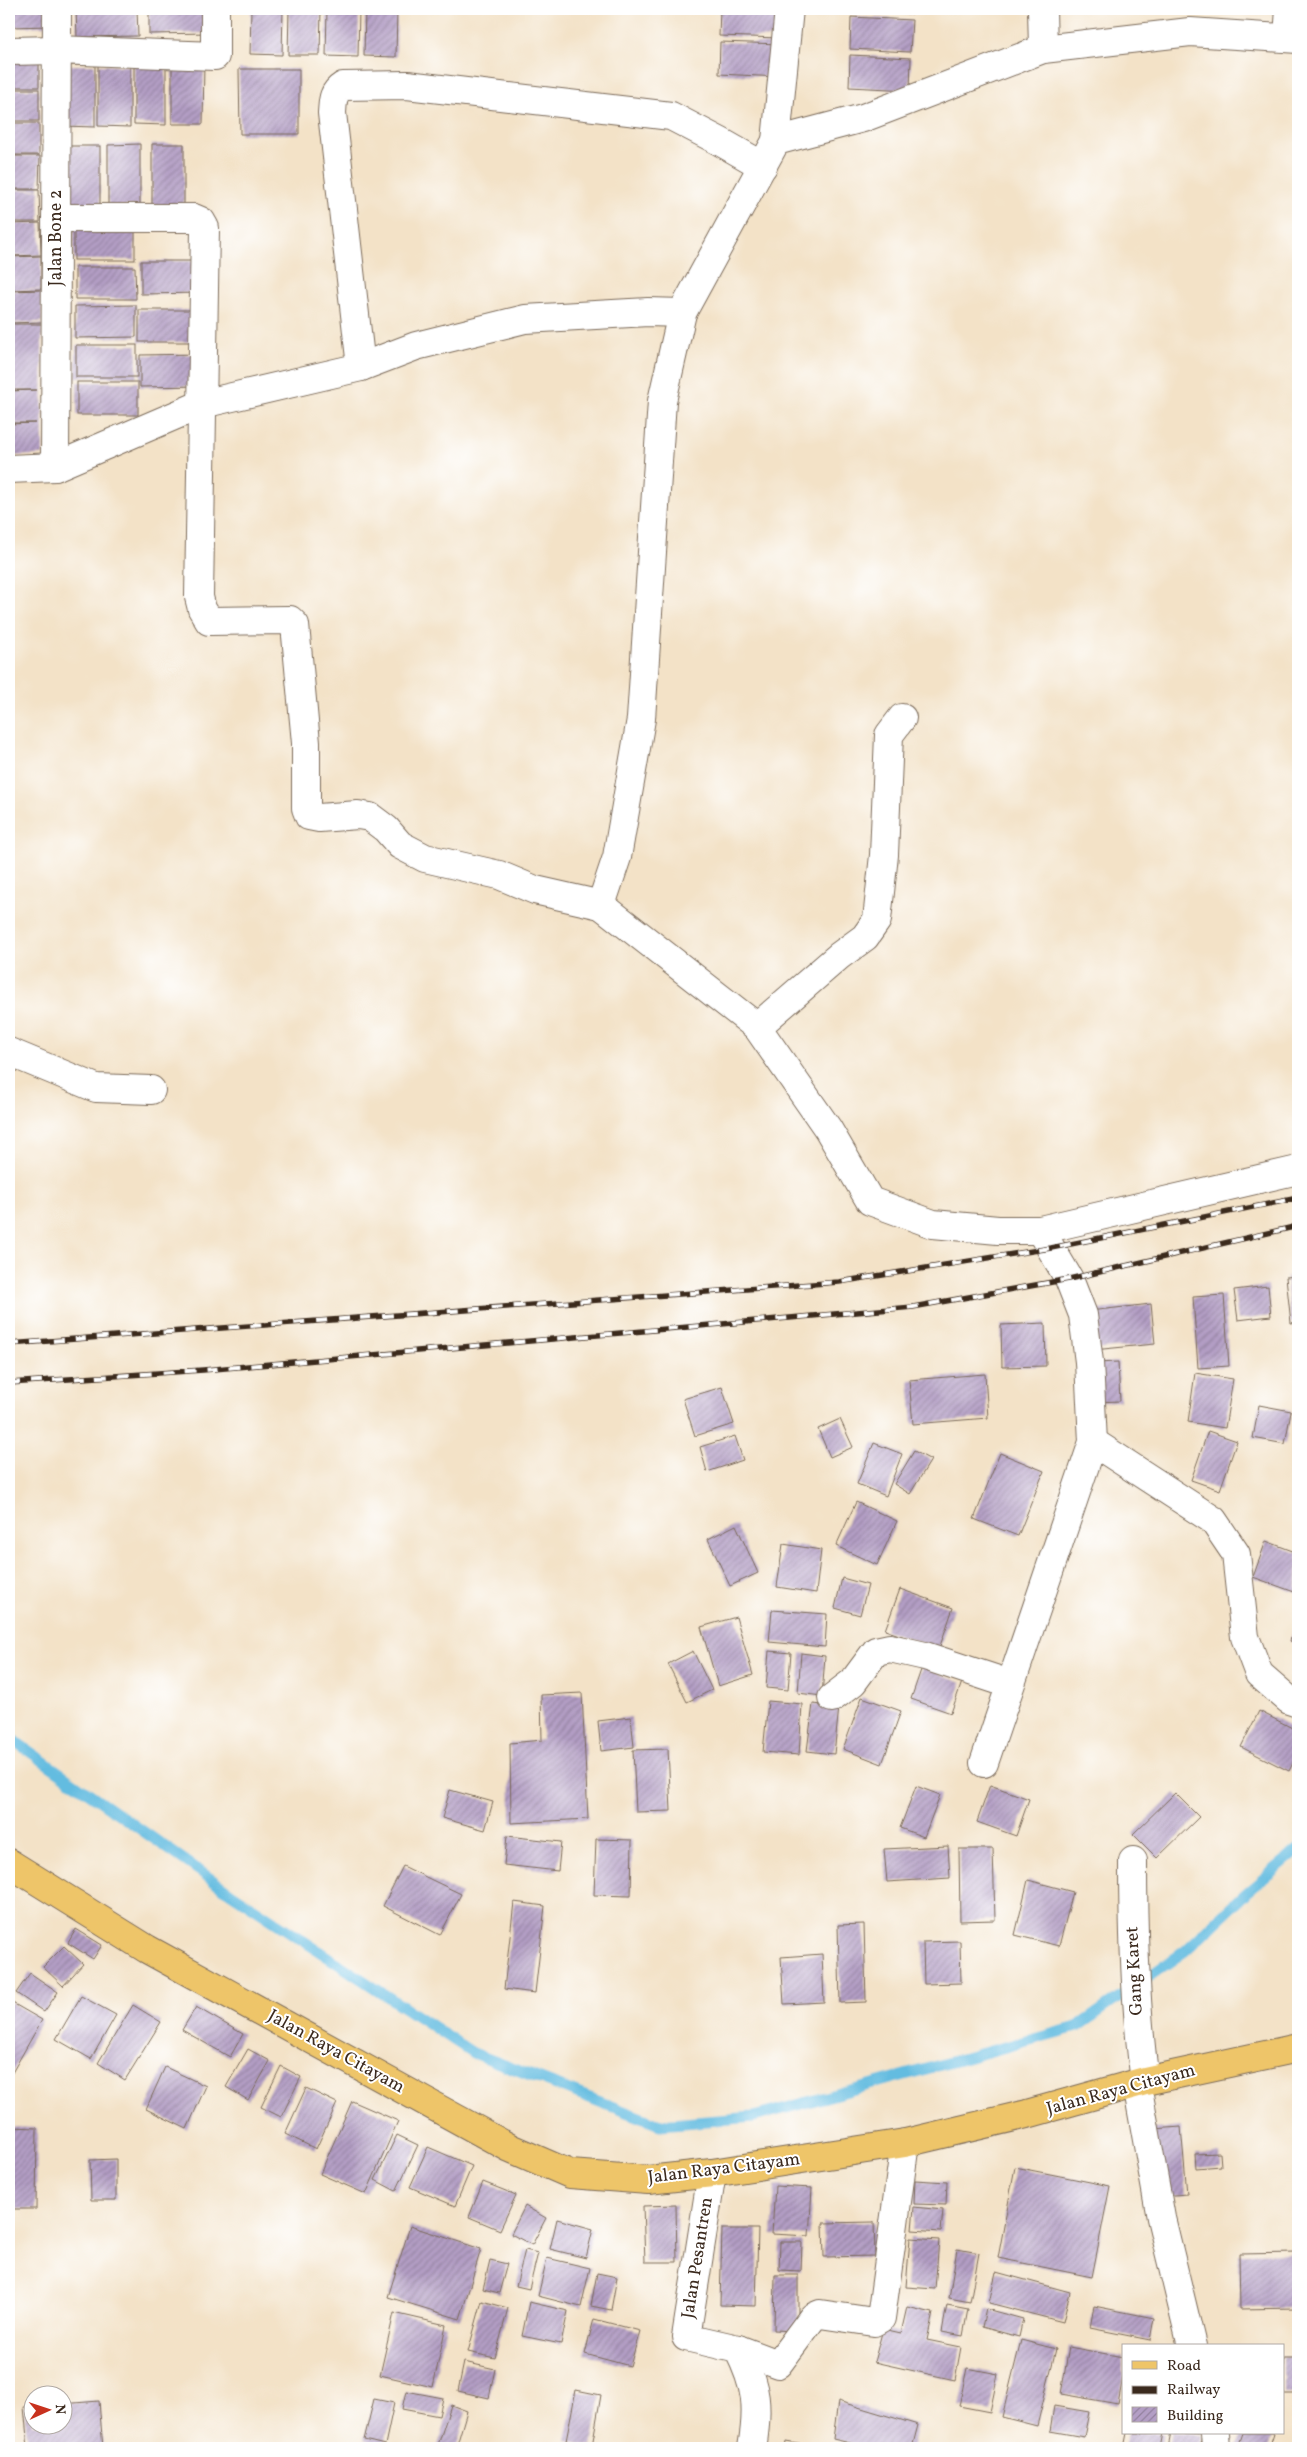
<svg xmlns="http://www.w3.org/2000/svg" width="1307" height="2457" viewBox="0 0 1307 2457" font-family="Vollkorn,serif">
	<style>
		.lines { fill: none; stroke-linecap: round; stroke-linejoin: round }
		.stream { stroke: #63bce0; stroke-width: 11 }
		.building { fill: url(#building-hatch) }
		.street-casing { stroke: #7b6a59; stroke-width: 30 }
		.primary-casing { stroke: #7b6a59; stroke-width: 30 }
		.street { stroke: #fff; stroke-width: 28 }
		.primary { stroke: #eec569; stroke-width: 28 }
		.rail-casing { stroke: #3b2a1e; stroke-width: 5.5 }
		.rail { stroke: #fff; stroke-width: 4; stroke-dasharray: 11; stroke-linecap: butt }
		.labels { text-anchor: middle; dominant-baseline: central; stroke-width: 4; stroke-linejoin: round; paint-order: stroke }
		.street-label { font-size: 18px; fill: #3b2a1e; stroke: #fff }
	</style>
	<defs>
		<pattern id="building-hatch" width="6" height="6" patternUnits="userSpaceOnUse" patternTransform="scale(1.25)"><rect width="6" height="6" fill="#b39ec5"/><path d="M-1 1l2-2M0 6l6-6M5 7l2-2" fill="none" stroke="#93819f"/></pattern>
	</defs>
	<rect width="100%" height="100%" fill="#fff"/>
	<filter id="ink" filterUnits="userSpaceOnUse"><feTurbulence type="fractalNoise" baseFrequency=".02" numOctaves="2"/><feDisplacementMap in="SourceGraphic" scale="10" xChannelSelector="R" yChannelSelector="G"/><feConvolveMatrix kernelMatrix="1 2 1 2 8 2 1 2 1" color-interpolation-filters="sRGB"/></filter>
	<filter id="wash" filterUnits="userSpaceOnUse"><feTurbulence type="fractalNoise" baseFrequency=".0096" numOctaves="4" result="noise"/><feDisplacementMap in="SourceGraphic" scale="20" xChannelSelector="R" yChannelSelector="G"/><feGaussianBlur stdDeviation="1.12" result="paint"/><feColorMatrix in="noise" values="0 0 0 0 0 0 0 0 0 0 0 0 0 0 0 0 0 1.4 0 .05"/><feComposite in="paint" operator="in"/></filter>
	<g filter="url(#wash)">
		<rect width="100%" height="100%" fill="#f3e2c7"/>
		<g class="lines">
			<path class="stream" d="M9 1737 231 1893 473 2053 660 2125 754 2117 1077 2027 1185 1951 1245 1894 1298 1850"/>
		</g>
		<g id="blocks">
			<g class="building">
				<path d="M9 9H50V26L9 27Z"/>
				<path d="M76 9H137L138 36 77 37Z"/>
				<path d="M149 9H210V33L149 34Z"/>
				<path d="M251 9H283L282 55 250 54Z"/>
				<path d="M289 9H321L320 55H288Z"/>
				<path d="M327 9H359L358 57 326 56Z"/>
				<path d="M365 9H397L396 57 364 56Z"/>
				<path d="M720 9H781L780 38 719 36Z"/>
				<path d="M852 9H913V14L852 11Z"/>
				<path d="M851 17 912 20 910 52 850 49Z"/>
				<path d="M720 42 781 44 779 77 719 74Z"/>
				<rect x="9" y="55" width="30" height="32"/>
				<path d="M850 55 911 58 910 90 849 87Z"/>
				<path d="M134 63 166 64V125L134 124Z"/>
				<path d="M172 63H204L203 124H172Z"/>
				<path d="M63 65H95V127L63 126Z"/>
				<path d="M98 65 130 66V127L98 126Z"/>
				<path d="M239 69H299V134H240Z"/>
				<rect x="9" y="89" width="30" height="32"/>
				<rect x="9" y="123" width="30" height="32"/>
				<path d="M140 144V206H108V145Z"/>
				<path d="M152 144H184V206L152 205Z"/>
				<rect x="68" y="146" width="32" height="61"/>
				<path d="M9 156H40L39 189H9Z"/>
				<path d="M9 190H39L40 222H9Z"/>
				<path d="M40 223 41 255 9 256V224Z"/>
				<rect x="74" y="228" width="61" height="32"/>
				<path d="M41 256V289L9 290V257Z"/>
				<path d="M141 261H202V293L141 294Z"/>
				<path d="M75 267H135L136 299H75Z"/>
				<path d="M42 290V322L9 323V291Z"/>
				<path d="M136 305V337L75 338V306Z"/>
				<rect x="139" y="310" width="61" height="32"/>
				<path d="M9 324H42L43 455 9 456V424L36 423H9V391L36 390H9Z"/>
				<rect x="76" y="345" width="61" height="32"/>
				<path d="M200 354 201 386 140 387V355Z"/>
				<rect x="77" y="382" width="61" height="33"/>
				<path d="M1298 1276V1322L1291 1323 1286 1277Z"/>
				<path d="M1268 1286 1271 1316 1238 1320 1234 1290Z"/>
				<path d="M1224 1295 1229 1366 1198 1368 1193 1297Z"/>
				<path d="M1151 1304 1155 1344 1093 1350 1089 1311Z"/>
				<path d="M1045 1323 1046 1366 1002 1367 1001 1325Z"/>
				<path d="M1118 1362 1120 1401 1097 1402 1095 1363Z"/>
				<path d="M1195 1373 1233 1379 1225 1428 1188 1422Z"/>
				<path d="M985 1374 988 1418 913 1424 909 1380Z"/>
				<path d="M722 1387 734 1424 695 1436 683 1399Z"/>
				<path d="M1259 1405 1291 1411 1285 1444 1253 1438Z"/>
				<path d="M840 1419 853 1447 830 1457 818 1429Z"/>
				<path d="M1208 1431 1237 1441 1220 1490 1191 1480Z"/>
				<path d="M735 1436 743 1460 707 1472 700 1447Z"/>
				<path d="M874 1443 902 1454 886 1496 857 1484Z"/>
				<path d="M914 1451 931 1460 910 1494 894 1484Z"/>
				<path d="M1000 1453 1044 1471 1018 1536 974 1519Z"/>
				<path d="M856 1502 897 1521 877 1565 836 1546Z"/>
				<path d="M736 1525 758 1573 730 1586 708 1539Z"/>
				<path d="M1266 1541 1298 1553 1297 1593 1253 1577Z"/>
				<path d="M783 1544 821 1550 816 1593 777 1587Z"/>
				<path d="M842 1578 868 1585 860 1615 835 1608Z"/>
				<path d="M900 1589 953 1608 939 1649 885 1630Z"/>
				<path d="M772 1610 827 1614 825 1647 769 1642Z"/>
				<path d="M1298 1616V1644L1290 1641Z"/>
				<path d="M736 1617 753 1675 718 1686 701 1627Z"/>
				<path d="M693 1651 712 1690 687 1702 668 1664Z"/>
				<path d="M769 1651 791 1653 788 1690 766 1688Z"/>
				<path d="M801 1653 825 1656 822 1696 798 1693Z"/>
				<path d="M922 1667 962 1682 951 1713 911 1699Z"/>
				<path d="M582 1693 588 1819 511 1823 510 1743 542 1740 541 1695Z"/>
				<path d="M862 1697 901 1711 882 1764 843 1749Z"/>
				<path d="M768 1701 802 1704 799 1755 763 1752Z"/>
				<path d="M813 1704 839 1707 834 1754 807 1751Z"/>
				<path d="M1259 1711 1298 1731V1753L1289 1771 1241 1747Z"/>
				<path d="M631 1717 634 1747 601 1751 598 1721Z"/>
				<path d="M668 1749 671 1811 636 1812 633 1750Z"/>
				<path d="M990 1785 1029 1799 1016 1836 977 1822Z"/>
				<path d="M916 1786 940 1795 924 1837 900 1828Z"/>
				<path d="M450 1790 493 1802 485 1830 442 1818Z"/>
				<path d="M1175 1793 1199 1817 1157 1858 1133 1834Z"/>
				<path d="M507 1836 561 1842 558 1871 504 1865Z"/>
				<path d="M596 1839 632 1840 631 1896 594 1895Z"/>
				<path d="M948 1846 950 1878 887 1882 884 1849Z"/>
				<path d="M959 1849H993L995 1920 960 1921Z"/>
				<path d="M403 1866 461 1894 440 1935 383 1906Z"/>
				<path d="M1028 1880 1073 1892 1059 1946 1015 1935Z"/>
				<path d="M514 1902 545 1906 535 1993 504 1989Z"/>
				<path d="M864 1924 866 2002 840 2003 838 1925Z"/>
				<path d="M76 1929 102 1945 93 1959 68 1943Z"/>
				<path d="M960 1941 961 1983 924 1984 923 1942Z"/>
				<path d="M64 1946 83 1964 63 1986 43 1967Z"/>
				<path d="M822 1954 824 2002 784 2004 781 1957Z"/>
				<path d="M30 1973 58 1992 44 2012 16 1993Z"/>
				<path d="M81 1996 116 2015 91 2059 56 2039Z"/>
				<path d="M9 2001 42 2020 9 2078Z"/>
				<path d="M133 2005 161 2022 125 2080 98 2063Z"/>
				<path d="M196 2007 243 2034 230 2057 182 2030Z"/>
				<path d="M248 2049 270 2061 248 2100 226 2087Z"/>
				<path d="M281 2066 301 2077 281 2117 261 2107Z"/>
				<path d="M165 2067 206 2086 187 2129 146 2109Z"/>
				<path d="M306 2088 337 2103 316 2149 285 2134Z"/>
				<path d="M352 2101 398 2121 366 2194 320 2174Z"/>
				<path d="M9 2127 37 2128 36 2209H9Z"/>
				<path d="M1181 2127 1187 2194 1160 2196 1154 2129Z"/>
				<path d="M397 2135 418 2145 396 2191 375 2180Z"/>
				<path d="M428 2147 472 2166 455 2206 410 2187Z"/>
				<path d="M1220 2153 1221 2166 1196 2168 1195 2154Z"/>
				<path d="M116 2159V2200H91L90 2160Z"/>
				<path d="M1015 2167 1110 2186 1092 2277 998 2258Z"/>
				<path d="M915 2180 947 2182 946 2205 914 2204Z"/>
				<path d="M483 2182 516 2195 500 2230 469 2217Z"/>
				<path d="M775 2186 812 2188 809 2236 772 2234Z"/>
				<path d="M676 2205 677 2262H645L643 2206Z"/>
				<path d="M525 2206 546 2218 532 2245 511 2234Z"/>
				<path d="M914 2207 943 2210 941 2232 912 2230Z"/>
				<path d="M557 2219 593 2229 586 2258 550 2249Z"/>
				<path d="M874 2222 875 2256 824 2257 823 2223Z"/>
				<path d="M410 2226 481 2249 460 2319 388 2297Z"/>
				<path d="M722 2229H758L756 2306 720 2305Z"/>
				<path d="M910 2238 939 2240 935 2289 906 2287Z"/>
				<path d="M780 2242H802L801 2271 779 2270Z"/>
				<path d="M957 2249 979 2253 970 2302 949 2298Z"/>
				<path d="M525 2250 538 2253 529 2289 516 2286Z"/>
				<path d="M1298 2253V2308L1240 2309 1239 2254Z"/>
				<path d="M547 2258 590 2268 581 2307 538 2296Z"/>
				<path d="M490 2260 507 2264 499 2293 483 2289Z"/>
				<path d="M996 2272 1070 2292 1063 2322 989 2303Z"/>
				<path d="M597 2273 617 2277 611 2310 591 2306Z"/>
				<path d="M775 2275H798V2331L774 2330Z"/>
				<path d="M482 2301 508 2308 495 2358 468 2352Z"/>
				<path d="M529 2302 568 2311 561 2344 522 2336Z"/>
				<path d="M947 2305 968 2309 963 2336 942 2332Z"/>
				<path d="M1094 2306 1154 2318 1150 2340 1090 2328Z"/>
				<path d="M907 2307 933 2313 927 2340 961 2347 955 2380 874 2362 883 2329 901 2333Z"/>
				<path d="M986 2309 1023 2319 1019 2337 982 2327Z"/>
				<path d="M394 2313 446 2325 433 2387 380 2375Z"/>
				<path d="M594 2319 640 2331 630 2366 585 2354Z"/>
				<path d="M1021 2340 1056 2349 1037 2426 1002 2417Z"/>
				<path d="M1069 2347 1123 2357V2377L1118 2404 1061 2394Z"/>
				<rect x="1283" y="2358" width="15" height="36"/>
				<path d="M464 2362 495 2369 489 2398 458 2391Z"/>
				<path d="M967 2368 998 2374 990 2412 959 2406Z"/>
				<path d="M576 2390 601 2395 592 2446 566 2441Z"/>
				<path d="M406 2391 443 2398 439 2416 402 2409Z"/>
				<path d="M374 2399 394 2403 385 2445 364 2440Z"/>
				<path d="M99 2401 103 2448H28L24 2407 32 2406V2424H62V2404Z"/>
				<path d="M838 2401 918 2425 912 2448H871L833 2439Z"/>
				<path d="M451 2405 467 2411 456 2448H437Z"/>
				<path d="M1054 2406 1089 2412 1084 2437 1050 2431Z"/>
				<path d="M1127 2433H1163L1160 2448H1124Z"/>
				<path d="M1171 2433 1202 2435 1200 2448H1168Z"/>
				<path d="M1243 2433H1274L1269 2448 1238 2447Z"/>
				<path d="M786 2442 815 2447V2448H785Z"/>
			</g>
		</g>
	</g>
	<g filter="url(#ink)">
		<use href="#blocks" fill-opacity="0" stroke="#7b6a59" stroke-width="1"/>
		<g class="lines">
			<defs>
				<g id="street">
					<path d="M1042 9 1043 49"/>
					<path d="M1288 37 1290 9"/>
					<path d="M9 51 57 50 215 56V9"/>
					<path d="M776 141 789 9"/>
					<path d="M56 218H194L201 221 205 228 199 597 202 609 209 621 290 620 295 625 306 743V808L309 816 319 818 358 815 370 817 386 829 400 845 425 858 499 875 535 890 601 905"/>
					<path d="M361 367 332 113C333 101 332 93 343 86L407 85 671 116 721 142 763 166"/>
					<path d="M55 467 57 9"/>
					<path d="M9 469 55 467 202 404 361 367 416 346 525 319 648 312 682 313"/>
					<path d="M757 1027 839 956 865 937 877 920 884 855 889 735 902 718"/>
					<path d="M9 1052 96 1088 151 1090"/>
					<path d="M1040 1230 1298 1170"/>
					<path d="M1093 1442 1213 1520 1236 1554 1245 1637 1259 1674 1289 1700 1298 1703"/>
					<path d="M832 1698 853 1682 876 1651 890 1648 925 1656 1010 1684"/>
					<path d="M984 1763 1093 1442 1089 1362 1083 1315 1069 1279 1040 1230H998L933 1224 870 1201 828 1129 757 1027 601 905 617 857 641 719 662 401 682 313 776 141 863 118 1043 49 1190 32 1298 39"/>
					<path d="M1133 1861C1133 1935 1135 2008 1145 2081"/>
					<path d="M1137 2084 1161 2218 1192 2346"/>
					<path d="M712 2173 686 2337 738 2349C757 2387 759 2407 752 2448"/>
					<path d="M738 2349 778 2364 813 2317 820 2314 874 2322 881 2318 905 2143"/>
					<path d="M1215 2433 1216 2448"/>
				</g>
				<path id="primary" d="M9 1863 147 1949 510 2148 570 2174 648 2180 712 2173 905 2143 1027 2114 1145 2081 1298 2048"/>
			</defs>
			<use href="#street" class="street-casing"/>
			<use href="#primary" class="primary-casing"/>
			<use href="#street" class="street"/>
			<use href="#primary" class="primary"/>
			<defs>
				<g id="rail">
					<path d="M9 1344 839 1282 1051 1248 1298 1198"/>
					<path d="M9 1383 203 1370 913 1307 1069 1279 1298 1226"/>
				</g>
			</defs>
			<use href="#rail" class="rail-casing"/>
			<use href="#rail" class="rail"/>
		</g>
	</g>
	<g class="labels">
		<g class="street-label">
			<text transform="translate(56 238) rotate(-90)">Jalan Bone 2</text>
			<text transform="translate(1135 1971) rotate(-93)">Gang Karet</text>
			<text transform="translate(336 2052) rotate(29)">Jalan Raya Citayam</text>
			<text transform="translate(1121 2090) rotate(-15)">Jalan Raya Citayam</text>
			<text transform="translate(724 2169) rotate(-7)">Jalan Raya Citayam</text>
			<text transform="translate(698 2258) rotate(-81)">Jalan Pesantren</text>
		</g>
	</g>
	<rect width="1307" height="2457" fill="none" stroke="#fff" stroke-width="30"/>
	<rect x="1122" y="2344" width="162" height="90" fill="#ffffff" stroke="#b1aaa5"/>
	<rect x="1132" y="2361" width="25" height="8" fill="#eec569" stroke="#b1aaa5"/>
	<text x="1167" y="2370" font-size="15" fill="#3b2a1e">Road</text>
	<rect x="1132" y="2386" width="25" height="8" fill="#3b2a1e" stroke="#b1aaa5"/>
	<text x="1167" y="2394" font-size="15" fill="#3b2a1e">Railway</text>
	<rect x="1132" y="2407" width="25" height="15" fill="url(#building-hatch)" stroke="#b1aaa5"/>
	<text x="1167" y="2420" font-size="15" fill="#3b2a1e">Building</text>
	<g transform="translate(48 2410) rotate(87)"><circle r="24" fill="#ffffff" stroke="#b1aaa5"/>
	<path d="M0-4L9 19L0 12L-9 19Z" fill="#c8321e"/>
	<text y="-8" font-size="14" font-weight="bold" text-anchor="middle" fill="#3b2a1e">N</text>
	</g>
</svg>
